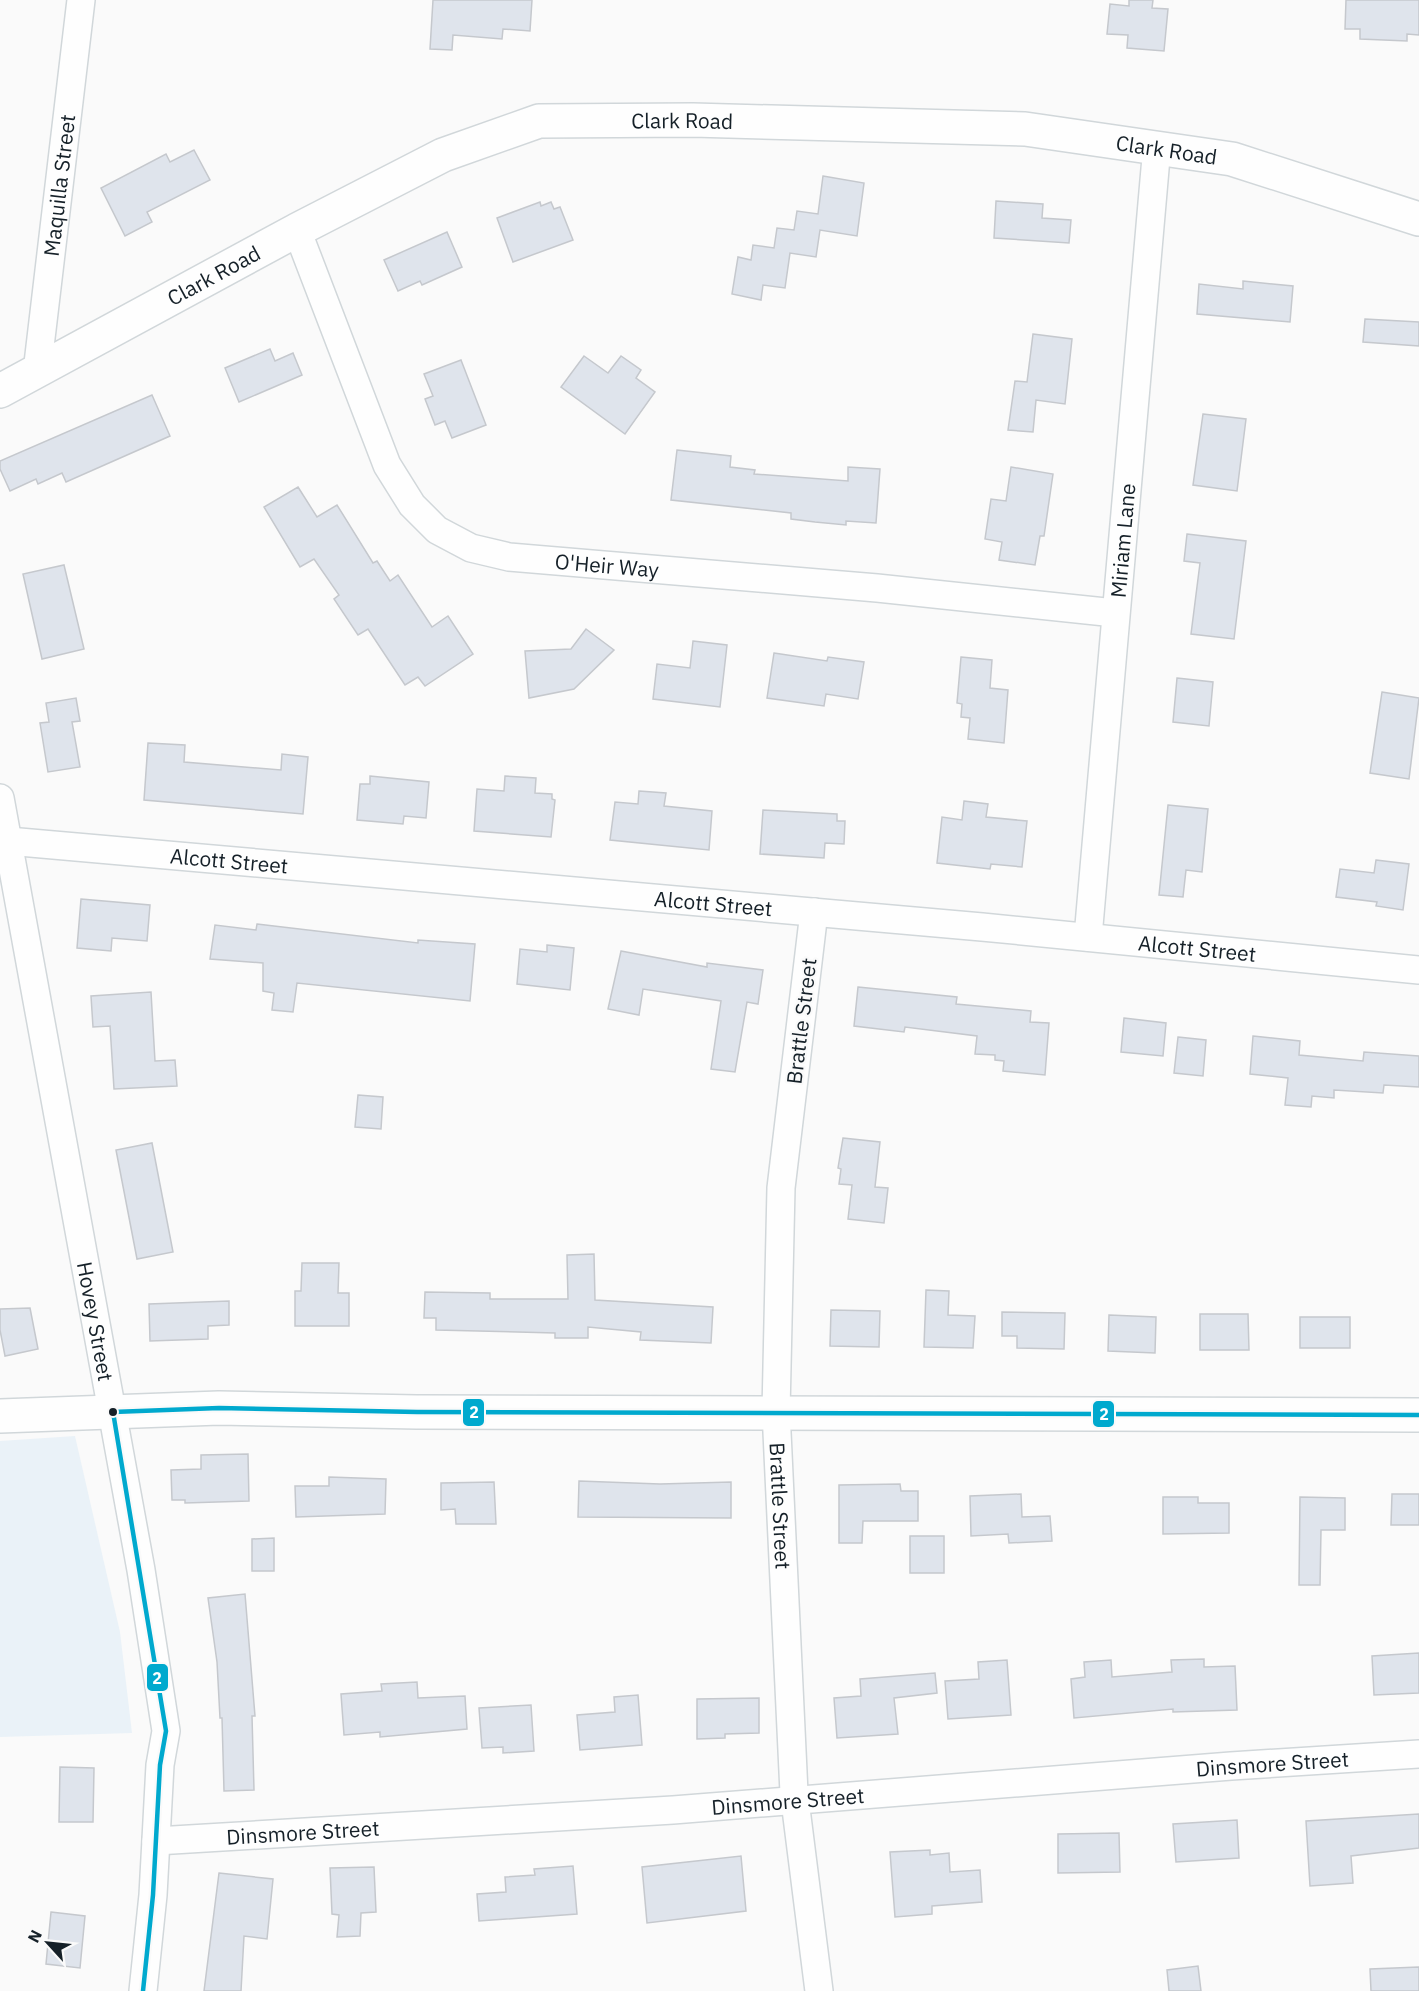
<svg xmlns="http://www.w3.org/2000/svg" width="1419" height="1991" viewBox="0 0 1419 1991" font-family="'IBM Plex Sans',sans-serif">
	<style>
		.built { fill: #eaf2f8 }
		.building { fill: #dfe4ec; stroke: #c5c8cd; stroke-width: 1.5 }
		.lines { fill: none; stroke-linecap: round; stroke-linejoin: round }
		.minor-casing { stroke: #d1d7da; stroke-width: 30 }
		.tertiary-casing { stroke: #d1d7da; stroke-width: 36 }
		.minor { stroke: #fefefe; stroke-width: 27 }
		.tertiary { stroke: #fefefe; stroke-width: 33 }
		.bus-1-casing { stroke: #fafafa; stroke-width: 9 }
		.bus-1 { stroke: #00a9ce; stroke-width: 4.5 }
		.bus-dot { fill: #152028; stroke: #fafafa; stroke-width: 2 }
		.labels { text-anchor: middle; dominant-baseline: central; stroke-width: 4.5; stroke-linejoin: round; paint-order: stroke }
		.street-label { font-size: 21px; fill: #152028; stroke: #fafafa }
		.line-badge { stroke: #fafafa; stroke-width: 2 }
		.badge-label { font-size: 16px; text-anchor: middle; font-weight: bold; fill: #fff }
	</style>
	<rect width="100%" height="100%" fill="#fafafa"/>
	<path class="built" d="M75 1436 120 1632 132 1733 0 1737V1441Z"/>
	<g class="building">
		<path d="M433 0H532L530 31 503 29 502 39 453 35 452 50 430 49Z"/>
		<path d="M1129 0H1153L1152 8 1168 9 1164 51 1127 48 1128 35 1107 34 1110 4 1129 6Z"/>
		<path d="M1346 0H1419V35L1407 34V41L1360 39V29H1345Z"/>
		<path d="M194 150 210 180 147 212 152 222 125 236 101 188 166 154 170 162Z"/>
		<path d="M823 176 864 183 857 236 820 230 816 257 790 253 785 288 763 285 761 300 732 294 738 257 751 260 753 245 774 248 777 228 794 230 797 211 818 214Z"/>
		<path d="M996 201 1043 204 1042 218 1071 220 1069 243 994 238Z"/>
		<path d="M540 202 541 206 551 202 554 209 560 207 573 240 513 262 497 218Z"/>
		<path d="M447 232 462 267 422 285 420 281 398 291 384 260Z"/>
		<path d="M1243 281 1293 286 1290 322 1197 314 1199 284 1243 289Z"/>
		<path d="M1365 319 1419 322V346L1363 342Z"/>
		<path d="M1033 334 1072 339 1065 404 1036 400 1033 432 1008 430 1015 381 1027 382Z"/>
		<path d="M270 349 275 361 293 353 302 375 239 402 225 368Z"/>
		<path d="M584 356 608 373 621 356 641 370 636 378 655 392 625 434 561 387Z"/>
		<path d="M461 360 486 425 452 438 445 421 435 425 425 399 433 396 424 374Z"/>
		<path d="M152 395 170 436 66 482 62 473 38 484 36 479 10 491 0 469V461Z"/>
		<path d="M1203 414 1246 419 1237 491 1193 485Z"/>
		<path d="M677 450 731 456 730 467 755 470 754 474 848 481V467L880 469 876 523 846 521V525L815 522 791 519V513L671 500Z"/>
		<path d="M1011 467 1053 474 1044 536H1040L1035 565 999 560 1002 542 985 539 991 499 1006 501Z"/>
		<path d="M298 487 317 517 337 505 373 563 377 561 390 581 398 575 432 627 448 616 473 654 425 686 418 677 405 685 368 629 358 635 334 599 339 595 314 559 300 567 264 507Z"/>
		<path d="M1187 534 1246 541 1234 639 1191 634 1200 563 1184 561Z"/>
		<path d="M64 565 84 649 42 659 23 574Z"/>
		<path d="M586 629 614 650 574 689 529 698 525 651 571 649Z"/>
		<path d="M693 641 727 645 720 707 653 699 657 664 690 668Z"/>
		<path d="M774 653 827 661 828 657 864 662 858 699 826 694 824 706 767 698Z"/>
		<path d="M961 657 992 660 990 688 1008 690 1004 743 968 739 970 718 961 717 962 704 957 703Z"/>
		<path d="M1177 678 1213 682 1209 726 1173 722Z"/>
		<path d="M1382 692 1419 698 1409 779 1370 773Z"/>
		<path d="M76 698 80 721 72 722 80 767 48 772 40 723 49 722 46 703Z"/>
		<path d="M148 743 185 745 184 762 281 770 282 754 308 757 303 814 144 800Z"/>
		<path d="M370 776 429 782 426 818 404 816 403 824 357 820 360 784H370Z"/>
		<path d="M505 776 536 778 535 793 552 794V799L555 800 551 837 474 831 477 789 504 791Z"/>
		<path d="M639 791 666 793 664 806 712 811 709 850 610 840 615 802 638 804Z"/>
		<path d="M964 801 988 804 986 817 1027 821 1022 867 991 864 990 869 937 863 942 817 962 820Z"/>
		<path d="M1168 805 1208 809 1202 872 1186 870 1183 897 1159 895Z"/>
		<path d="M763 810 837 814V821H845L844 844 825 843 824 858 760 854Z"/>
		<path d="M1376 860 1409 864 1403 910 1376 906 1377 902 1336 897 1340 869 1374 873Z"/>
		<path d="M81 899 150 905 147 941 112 938 111 951 77 948Z"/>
		<path d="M257 924 418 943V940L475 944 470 1001 297 983 293 1012 272 1010 274 993 263 991V963L210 959 215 925 256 930Z"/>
		<path d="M547 945 574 948 570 990 517 984 520 949 547 952Z"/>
		<path d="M621 951 707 967V963L763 970 758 1004 747 1002 735 1072 711 1069 721 1001 643 989 639 1015 608 1009Z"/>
		<path d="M858 987 957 997 956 1004 1031 1011 1030 1022 1049 1023 1045 1075 1003 1071 1004 1061 995 1060V1055L975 1054 977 1036 905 1027 904 1032 854 1026Z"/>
		<path d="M151 992 155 1061 175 1060 177 1086 114 1089 110 1026 93 1027 91 996Z"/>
		<path d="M1124 1018 1166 1023 1163 1056 1121 1052Z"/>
		<path d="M1253 1036 1300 1041 1299 1055 1363 1061 1364 1052 1419 1056V1087L1384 1085 1383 1093 1334 1090V1098L1312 1096 1311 1107 1285 1105 1288 1078 1250 1074Z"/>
		<path d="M1178 1037 1206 1040 1203 1076 1174 1073Z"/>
		<path d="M358 1095 383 1097 381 1129 355 1127Z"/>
		<path d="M843 1138 880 1142 875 1187 888 1188 884 1223 848 1219 852 1185 839 1184 841 1169 838 1168Z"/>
		<path d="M152 1143 173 1252 137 1259 116 1150Z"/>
		<path d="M594 1254 595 1300 713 1307 711 1343 640 1340 641 1332 588 1327V1338H555V1333L436 1330V1318H424L425 1292 490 1293V1299H568L567 1255Z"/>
		<path d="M302 1263H339L338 1293H349V1326H295V1291H301Z"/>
		<path d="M926 1290 949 1291 948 1315 975 1316 973 1348 924 1347Z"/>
		<path d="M229 1301V1325L208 1326V1339L150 1341 149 1304Z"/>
		<path d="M30 1308 38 1349 5 1356 0 1330V1309Z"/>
		<path d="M831 1310 880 1311 879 1347 830 1346Z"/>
		<path d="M1002 1312 1065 1313 1064 1349 1017 1348V1336H1002Z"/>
		<path d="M1200 1314H1248L1249 1350H1200Z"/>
		<path d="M1109 1315 1156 1317 1155 1353 1108 1351Z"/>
		<rect x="1300" y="1317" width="50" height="31"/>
		<path d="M248 1454 249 1501 185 1503V1500H172L171 1470 201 1469V1455Z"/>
		<path d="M329 1477 386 1479 385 1514 296 1517 295 1486H329Z"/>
		<path d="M579 1481 660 1484 731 1482V1518L578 1517Z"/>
		<path d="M494 1482 496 1524H456L455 1509 441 1510V1483Z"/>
		<path d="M900 1484 901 1491H918V1521H863L862 1543H839V1485Z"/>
		<path d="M1021 1494 1022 1517 1050 1516 1052 1541 1009 1543 1008 1534 971 1536 970 1496Z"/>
		<path d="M1392 1494H1419V1525H1391Z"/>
		<path d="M1163 1497H1198V1503H1229V1533L1163 1534Z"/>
		<path d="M1300 1497 1345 1498V1530H1321L1320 1585H1299Z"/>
		<rect x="910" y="1536" width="34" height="37"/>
		<path d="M274 1538V1571H252V1539Z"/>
		<path d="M245 1594 255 1716H252L254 1790 224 1791 222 1718H220L217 1662 208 1598Z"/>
		<path d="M1419 1653V1693L1374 1695 1372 1656Z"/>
		<path d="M1204 1659V1667L1235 1666 1237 1710 1173 1712V1709L1074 1718 1071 1679 1085 1677 1084 1662 1111 1660 1112 1677 1172 1672 1171 1660Z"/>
		<path d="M1007 1660 1011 1715 948 1719 945 1681 979 1679 978 1662Z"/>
		<path d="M935 1673 937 1693 894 1698 898 1734 837 1738 834 1698 861 1696 860 1679Z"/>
		<path d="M417 1682 418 1698 465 1696 467 1729 380 1737V1732L344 1735 341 1694 382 1691 381 1684Z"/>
		<path d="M638 1695 642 1745 580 1750 577 1715 615 1712 614 1697Z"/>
		<path d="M759 1698V1733L725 1734V1738L697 1739V1699Z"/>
		<path d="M531 1705 534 1751 503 1753V1747L482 1748 479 1708Z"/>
		<path d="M60 1767 94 1768 93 1822H59Z"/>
		<path d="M1419 1814V1848L1351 1856 1353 1883 1310 1886 1306 1821Z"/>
		<path d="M1237 1820 1239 1858 1176 1862 1173 1824Z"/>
		<path d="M1119 1833 1120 1872 1058 1873V1834Z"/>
		<path d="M930 1850V1855L949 1853 950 1872 980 1870 982 1902 932 1906V1914L895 1917 890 1852Z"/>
		<path d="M741 1856 746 1911 647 1923 642 1867Z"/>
		<path d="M573 1866 577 1914 479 1921 477 1894 506 1892 505 1877 535 1875 534 1869Z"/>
		<path d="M374 1867 376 1912 361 1913 360 1936 337 1937 339 1915 332 1914 330 1868Z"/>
		<path d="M219 1873 273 1879 267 1939 244 1936 241 1991H204Z"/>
		<path d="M51 1912 85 1916 80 1968 46 1964Z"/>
		<path d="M1198 1966 1201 1991H1169L1167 1970Z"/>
		<path d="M1419 1967V1991H1371L1370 1969Z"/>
	</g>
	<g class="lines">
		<defs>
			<g id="minor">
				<path id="s1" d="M297 230 387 465 412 505 437 530 471 548 509 557 877 588 1115 613"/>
				<path id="s2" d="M37 372 81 0"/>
				<path id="s3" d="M0 798 141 1570 166 1731 160 1765 153 1895 143 1991"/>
				<path id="s4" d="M8 841 982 927 1419 970"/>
				<path id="s5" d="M814 912 781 1188 776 1411 794 1793 819 1991"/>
				<path id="s6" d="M1088 937 1157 146"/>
				<path id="s7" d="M156 1841 673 1810 1231 1766 1419 1754"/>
			</g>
			<g id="tertiary">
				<path id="s8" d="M0 391 297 230 443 155 539 121 693 120 1025 129 1232 159 1419 219"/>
				<path d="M0 1416 219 1408 417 1412 1419 1415"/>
			</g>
		</defs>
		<use href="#minor" class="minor-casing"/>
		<use href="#tertiary" class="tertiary-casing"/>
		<use href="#minor" class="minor"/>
		<use href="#tertiary" class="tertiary"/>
		<defs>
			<path id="bus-1" d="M143 1991 153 1895 160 1765 166 1731 113 1412 219 1408 417 1412 1419 1415"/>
		</defs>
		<use href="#bus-1" class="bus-1-casing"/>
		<use href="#bus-1" class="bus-1"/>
	</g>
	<circle class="bus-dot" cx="113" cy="1412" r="5"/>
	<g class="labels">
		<g class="street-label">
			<text stroke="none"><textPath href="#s8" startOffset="747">Clark Road</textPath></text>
			<text stroke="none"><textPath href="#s8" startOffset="1233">Clark Road</textPath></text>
			<text stroke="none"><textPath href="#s2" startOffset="188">Maquilla Street</textPath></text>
			<text stroke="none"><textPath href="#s8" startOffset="243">Clark Road</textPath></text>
			<text stroke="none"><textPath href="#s6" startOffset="398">Miriam Lane</textPath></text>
			<text stroke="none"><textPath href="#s1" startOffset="510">O'Heir Way</textPath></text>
			<text stroke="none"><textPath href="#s4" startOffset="222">Alcott Street</textPath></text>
			<text stroke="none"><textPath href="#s4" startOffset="708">Alcott Street</textPath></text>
			<text stroke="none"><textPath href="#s4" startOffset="1194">Alcott Street</textPath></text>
			<text transform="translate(801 1021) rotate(-83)">Brattle Street</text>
			<text stroke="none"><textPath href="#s3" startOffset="532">Hovey Street</textPath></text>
			<text stroke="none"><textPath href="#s5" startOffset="596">Brattle Street</textPath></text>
			<text stroke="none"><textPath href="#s7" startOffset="1119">Dinsmore Street</textPath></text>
			<text stroke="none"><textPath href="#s7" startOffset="633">Dinsmore Street</textPath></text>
			<text stroke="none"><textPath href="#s7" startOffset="147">Dinsmore Street</textPath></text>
		</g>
	</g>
	<g class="line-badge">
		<rect x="462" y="1398" width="23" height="29" rx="6" fill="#00a9ce"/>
		<rect x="1092" y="1400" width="23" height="28" rx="6" fill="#00a9ce"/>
		<rect x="146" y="1663" width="23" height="29" rx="6" fill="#00a9ce"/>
	</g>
	<g class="badge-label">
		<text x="474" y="1418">2</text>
		<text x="1104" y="1420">2</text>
		<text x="157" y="1684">2</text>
	</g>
	<g transform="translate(48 1943) rotate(297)" stroke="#fafafa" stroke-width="4.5" paint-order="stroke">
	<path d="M0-4.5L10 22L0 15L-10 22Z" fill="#152028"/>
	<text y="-9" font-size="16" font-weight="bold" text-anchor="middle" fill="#152028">N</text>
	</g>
</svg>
